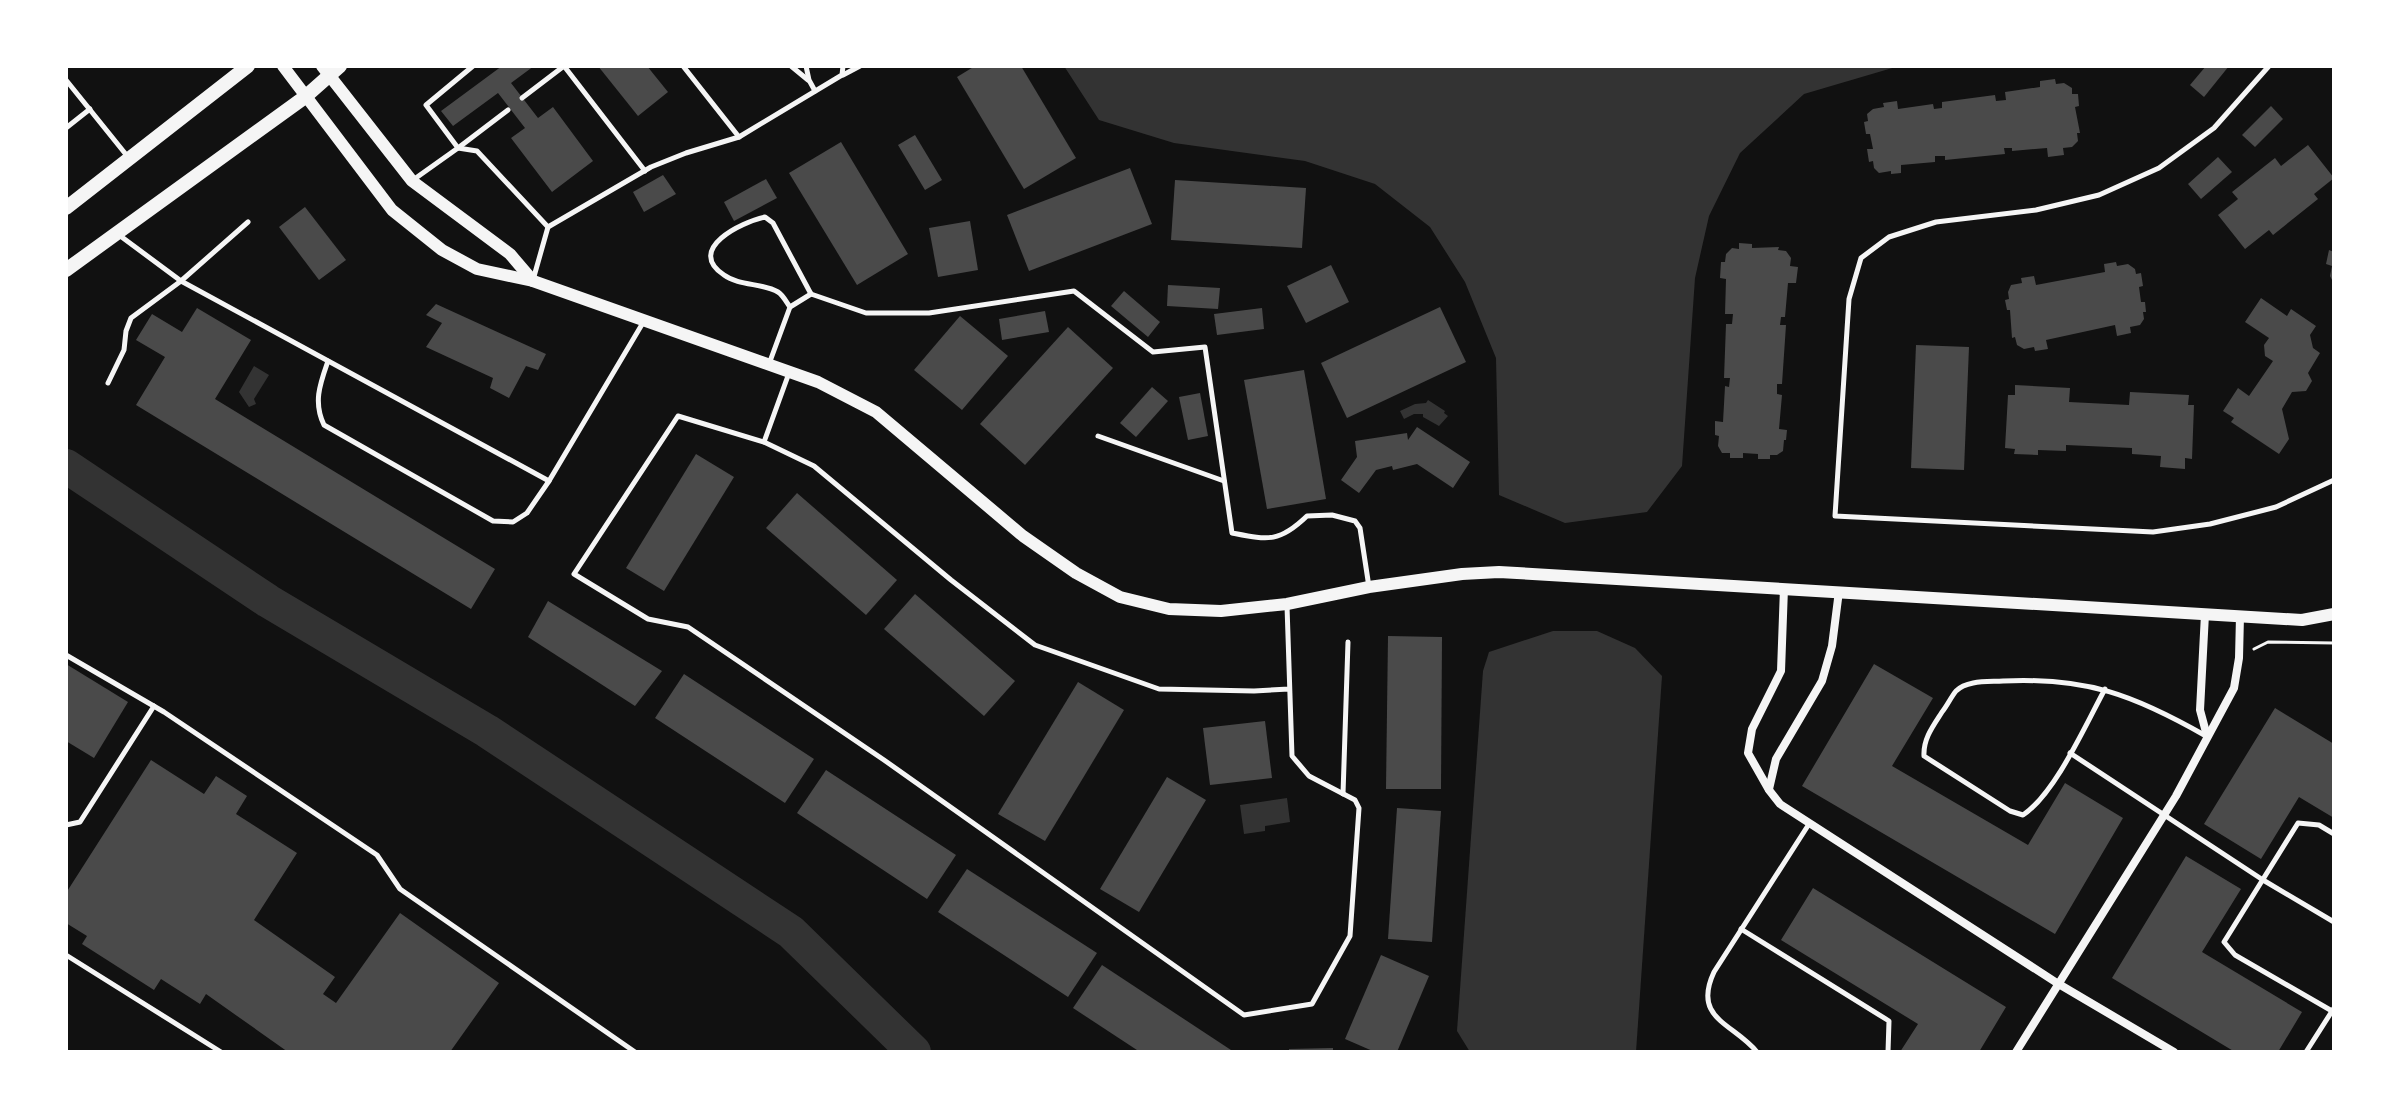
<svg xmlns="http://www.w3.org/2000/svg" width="2400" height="1118" viewBox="0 0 2400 1118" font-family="Arial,sans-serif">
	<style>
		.water { fill: #333 }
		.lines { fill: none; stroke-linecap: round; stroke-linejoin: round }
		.river { stroke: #333; stroke-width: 34 }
		.building { fill: #4a4a4a }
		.path { stroke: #f5f5f5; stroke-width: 3 }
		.service { stroke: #f5f5f5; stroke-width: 5 }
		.minor { stroke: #f5f5f5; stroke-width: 8 }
		.tertiary { stroke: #f5f5f5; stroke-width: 12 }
		.primary { stroke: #f5f5f5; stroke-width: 14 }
	</style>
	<rect width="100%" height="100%" fill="#111"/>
	<g class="water">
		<path d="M1064 66H1899L1804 94 1740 153 1709 216 1695 278 1682 466 1647 512 1565 523 1499 495 1496 358 1465 282 1430 227 1375 184 1305 161 1174 143 1099 120Z"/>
		<path d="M254 366 269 375 254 399 256 404 249 407 239 392Z"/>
		<path d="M1428 400 1445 411 1444 413 1448 416 1439 426 1423 417V414H1414L1404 419 1400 411 1415 404 1426 403Z"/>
		<path d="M1553 631H1597L1635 648 1662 676 1636 1052H1470L1457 1031 1483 671 1489 652Z"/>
		<path d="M1287 798 1290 822 1265 826V831L1244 834 1240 805Z"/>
	</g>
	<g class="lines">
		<path class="river" d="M66 466 268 601 487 731 791 932 914 1052"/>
	</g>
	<g class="building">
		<path d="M502 66H534L511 83 538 118 553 107 593 161 552 192 511 138 525 128 498 93 453 126 441 111Z"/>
		<path d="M598 66H647L668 92 638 116Z"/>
		<path d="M975 66H1021L1076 158 1024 189 957 77Z"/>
		<path d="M2206 66H2229L2204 97 2190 85Z"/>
		<path d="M2055 79 2056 84 2064 83 2072 88V94H2078L2079 106 2075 107 2080 133H2077L2078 141 2072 147 2063 148 2064 155 2048 157 2047 148 2012 151V148H2004L2005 154 1945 160V156H1935V162L1901 165V173L1891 174V171L1879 173 1874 168 1873 161 1869 162 1867 149H1873L1870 134H1866L1864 122 1868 121 1867 114 1873 109 1884 107 1883 103 1897 101 1898 109 1933 104 1934 109 1942 108V102L1995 95 1996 101 2006 100 2005 92 2040 87V81Z"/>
		<path d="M2271 106 2283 119 2255 147 2242 135Z"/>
		<path d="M915 135 942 180 925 190 898 145Z"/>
		<path d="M841 142 908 254 857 285 789 173Z"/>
		<path d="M2308 145 2334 178 2314 194 2318 199 2273 235 2269 230 2245 249 2218 215 2238 199 2232 192 2275 158 2281 166Z"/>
		<path d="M2218 157 2232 172 2201 199 2188 184Z"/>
		<path d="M1130 168 1152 224 1029 271 1007 215Z"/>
		<path d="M663 175 676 194 644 212 633 192Z"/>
		<path d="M766 179 777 198 734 221 724 202Z"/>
		<path d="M1175 180 1306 188 1302 248 1171 240Z"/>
		<path d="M305 207 346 260 319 280 279 227Z"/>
		<path d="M970 221 978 270 938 277 929 228Z"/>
		<path d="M1739 243 1752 244V248L1779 247 1778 250 1786 251 1791 258 1790 266 1798 267 1796 283H1788L1785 317H1781L1780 325H1786L1782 384H1777V394L1782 395 1779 429 1787 430 1786 440H1784L1783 451 1777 455H1770V459H1758V454L1743 453V458H1730V453H1722L1718 446 1719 436 1715 435V421L1723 422 1725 386 1729 387 1730 378H1724L1726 324H1732L1733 314H1725L1726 279 1720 278 1721 262H1725L1726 254 1732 248 1739 249Z"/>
		<path d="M2329 250 2334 252V284L2330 276 2332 266 2326 264Z"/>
		<path d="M2116 262 2117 266 2128 264 2135 269 2136 274 2141 273 2143 286 2139 287 2141 302H2145L2146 312H2143L2144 319 2140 325 2130 327 2131 333 2117 336 2115 325 2046 340 2048 349 2035 351 2034 347 2024 349 2017 345 2015 337 2012 338 2010 310H2007L2005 300 2009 299 2008 292 2011 285 2022 283 2021 278 2034 276 2036 285 2105 272 2104 264Z"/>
		<path d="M1331 265 1349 302 1306 323 1287 286Z"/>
		<path d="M1168 285 1220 288 1218 309 1167 306Z"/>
		<path d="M1124 291 1160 322 1148 337 1111 306Z"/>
		<path d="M2261 298 2287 316 2291 309 2316 326 2310 335 2313 348 2320 353 2308 373 2312 381 2306 391 2292 392 2282 409 2289 439 2279 454 2231 422 2234 418 2223 411 2238 388 2249 396 2273 361 2265 356 2264 345 2269 338 2245 322Z"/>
		<path d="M436 304 546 354 538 370 526 366 509 398 490 388 493 378 426 347 442 323 426 315Z"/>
		<path d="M1440 307 1466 362 1347 418 1321 363Z"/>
		<path d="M197 308 251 340 215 399 495 569 471 609 136 405 165 357 136 340 152 314 182 332Z"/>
		<path d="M1262 308 1264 329 1217 335 1214 314Z"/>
		<path d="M1045 311 1049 332 1002 340 999 319Z"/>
		<path d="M960 316 1008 356 962 410 914 370Z"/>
		<path d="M1068 327 1113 368 1025 465 980 424Z"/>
		<path d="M1916 345 1969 347 1964 470 1911 468Z"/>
		<path d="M1304 370 1326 499 1267 509 1244 380Z"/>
		<path d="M2015 385 2070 388 2069 402 2129 405 2130 392 2189 395 2188 405H2194L2192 459 2185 458V469L2160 467 2161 456 2132 454V448L2066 445V451L2038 450V455L2014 454 2015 449 2005 448 2008 395H2015Z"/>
		<path d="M1152 387 1168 401 1136 437 1120 423Z"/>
		<path d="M1200 393 1208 436 1188 440 1179 397Z"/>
		<path d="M1417 427 1470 462 1453 488 1417 464 1393 470 1392 466 1376 470 1359 493 1341 480 1357 457 1355 441 1407 433 1408 440Z"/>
		<path d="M696 454 734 477 664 591 626 568Z"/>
		<path d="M797 493 897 580 866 615 766 528Z"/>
		<path d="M915 594 1015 681 984 716 884 629Z"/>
		<path d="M548 601 662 671 635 706 528 637Z"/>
		<path d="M1388 636 1442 637 1441 789H1386Z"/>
		<path d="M66 664 128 702 94 758 66 741Z"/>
		<path d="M1874 664 1933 698 1892 766 2028 845 2065 783 2123 818 2055 934 1802 786Z"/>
		<path d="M684 674 814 759 785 803 655 718Z"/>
		<path d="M1078 682 1124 710 1045 841 998 814Z"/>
		<path d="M2275 708 2334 744V818L2299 797 2261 859 2204 824Z"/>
		<path d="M1265 721 1272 778 1210 785 1203 728Z"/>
		<path d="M151 760 204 794 216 776 247 796 236 814 297 853 254 920 335 977 323 994 336 1003 400 913 499 983 450 1052H288L206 994 200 1004 161 979 154 990 82 944 87 936 66 923V893Z"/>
		<path d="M826 770 956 855 927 899 797 813Z"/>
		<path d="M1167 777 1206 800 1139 912 1100 889Z"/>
		<path d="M1397 808 1441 811 1432 942 1388 939Z"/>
		<path d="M2186 856 2241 889 2202 952 2302 1012 2278 1052H2235L2112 978Z"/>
		<path d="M967 869 1097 953 1068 997 938 912Z"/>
		<path d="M1813 888 2006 1007 1979 1052H1900L1918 1024 1781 940Z"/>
		<path d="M1381 955 1429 976 1397 1052H1375L1345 1039Z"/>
		<path d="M1102 965 1231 1050 1230 1052H1140L1073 1008Z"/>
		<path d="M1333 1048V1052H1289V1049Z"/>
	</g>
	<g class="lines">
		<path class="path" d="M2254 649 2268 642 2334 643"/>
		<g class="service">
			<path d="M473 66 426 105 458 148 508 110"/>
			<path d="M564 66 645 171"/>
			<path d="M683 66 739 137 842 75 843 66"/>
			<path d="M791 66 808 80"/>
			<path d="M806 66 809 80 815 91"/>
			<path d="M2269 66 2214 128 2159 168 2099 195 2036 210 1936 222 1889 237 1861 258 1849 299 1835 516 2153 532 2210 524 2276 507 2334 480"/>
			<path d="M843 75 860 66"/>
			<path d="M66 80 128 157"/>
			<path d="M522 98 564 66"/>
			<path d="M66 128 90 109"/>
			<path d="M413 180 458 148 477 151 548 227 533 280"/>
			<path d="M548 227 651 167 686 153 739 137"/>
			<path d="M119 235 181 281 549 481 644 321"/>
			<path d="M790 307C787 303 783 295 778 292 763 283 739 286 724 275 685 249 742 222 765 217L773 223 811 294 866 313H929L1074 291 1153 352 1205 347 1232 533C1268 540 1279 543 1307 516L1332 515 1355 521 1360 528 1369 587"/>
			<path d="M328 361C320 384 313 402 324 425L493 521 513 522 527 513 549 481"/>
			<path d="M769 364 790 307 811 294"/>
			<path d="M108 383 124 350 126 331 131 318 181 281 248 222"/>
			<path d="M1098 436 1224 481"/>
			<path d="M764 442 789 373"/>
			<path d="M1287 606 1292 756 1309 776 1355 800 1359 808 1350 936 1312 1004 1244 1015 884 760 688 627 648 619 574 574 678 416 764 442 814 466 951 580 1035 645 1159 689 1254 691 1289 689"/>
			<path d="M66 655 164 712 377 855 400 889 635 1052"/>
			<path d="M2105 689C2086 724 2055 794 2023 815L2010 811 1924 756C1923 739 1933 726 1942 712 1947 706 1951 697 1956 691 1967 680 1988 682 2003 681 2087 677 2134 695 2206 736"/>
			<path d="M2070 753 2263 880 2334 922"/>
			<path d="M1343 794 1348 642"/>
			<path d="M66 825 80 822 154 706"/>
			<path d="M1741 929 1889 1021 1888 1052"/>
			<path d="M66 955 221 1052"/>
			<path d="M2332 1011 2235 955 2224 942 2298 823 2319 825 2334 834"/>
			<path d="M1757 1052C1733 1023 1692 1019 1714 972L1809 824"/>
			<path d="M2306 1052 2334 1008"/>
		</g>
		<g class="minor">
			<path d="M1784 588 1781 671 1752 729 1748 753 1769 790 1780 804 2057 983 2174 1052"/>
			<path d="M2205 614 2200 710 2207 736"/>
			<path d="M1769 789 1776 759 1822 681 1832 646 1839 591"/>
			<path d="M2016 1052 2176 796 2234 688 2239 658 2240 616"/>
		</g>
		<g class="tertiary">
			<path d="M283 66 392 210 442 250 477 269 533 281 818 382 876 412 1023 536 1076 573 1120 597 1169 609 1221 611 1287 604 1369 587 1462 574 1499 572 2302 620 2334 614"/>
			<path d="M322 66 412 181 510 254 533 281"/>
		</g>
		<g class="primary">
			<path d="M66 208 248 66"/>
			<path d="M66 270 305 97 340 66"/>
		</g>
	</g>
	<rect width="2400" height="1118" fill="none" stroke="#ffffff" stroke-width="136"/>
</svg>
